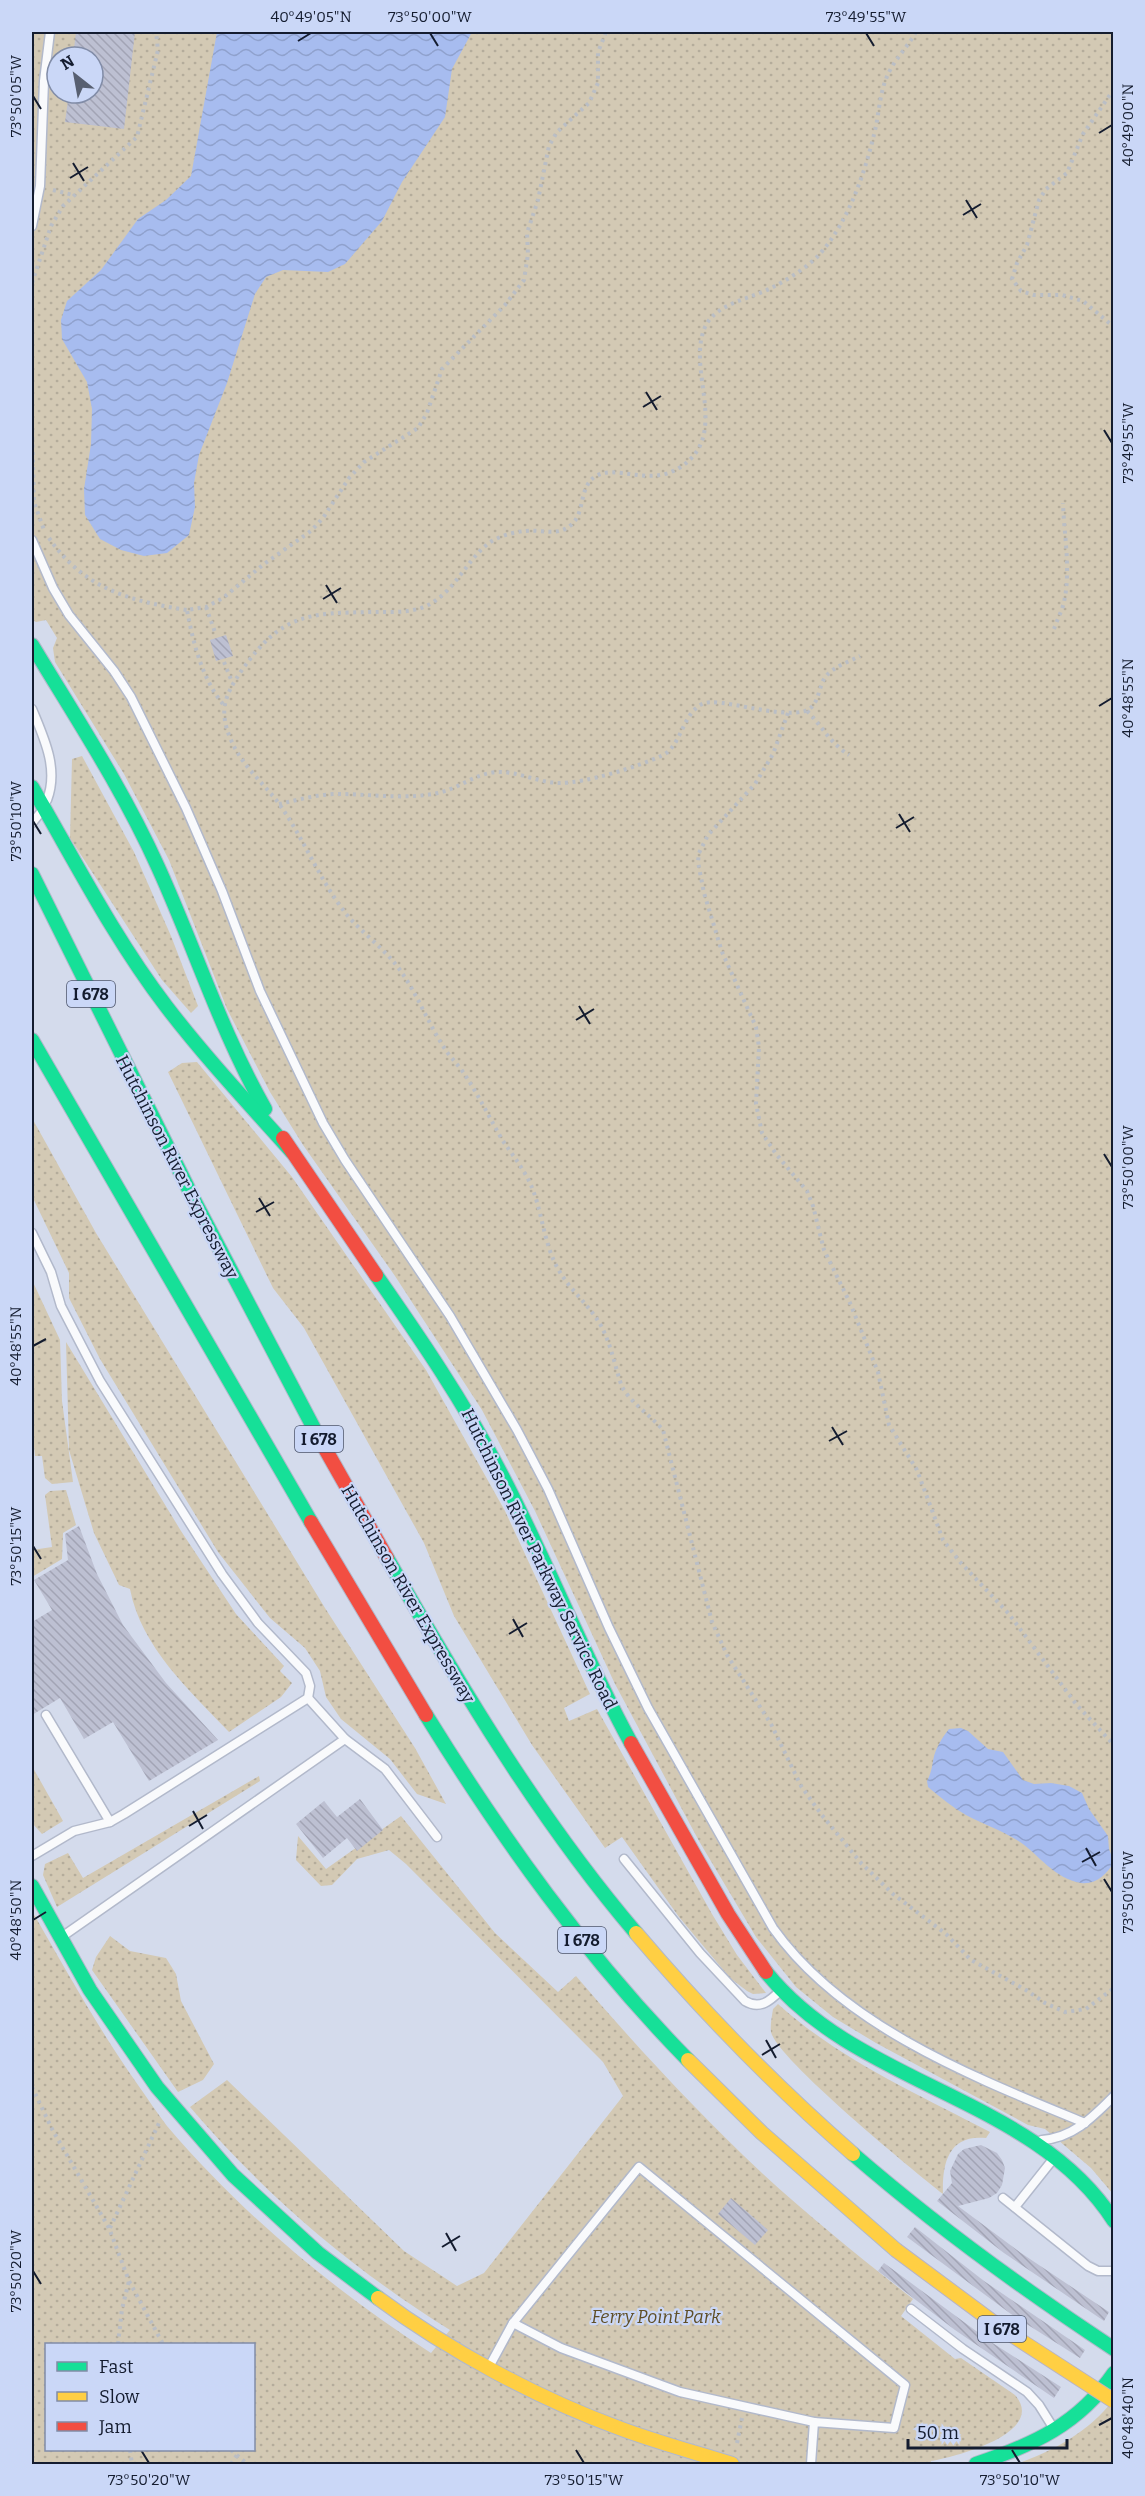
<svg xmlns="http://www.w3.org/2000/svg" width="1145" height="2496" viewBox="0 0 1145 2496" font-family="Bitter,serif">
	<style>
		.green { fill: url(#green-dots); fill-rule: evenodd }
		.water { fill: url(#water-waves) }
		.building { fill: url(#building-back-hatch) }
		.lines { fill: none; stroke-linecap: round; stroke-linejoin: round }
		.lane-casing { stroke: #b2b9cb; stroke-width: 11 }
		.fast-casing { stroke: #b2b9cb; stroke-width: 16 }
		.slow-casing { stroke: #b2b9cb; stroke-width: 16 }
		.jam-casing { stroke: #b2b9cb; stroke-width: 16 }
		.path { stroke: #babec5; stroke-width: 4; stroke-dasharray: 3 4.5; stroke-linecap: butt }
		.lane { stroke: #f9fafc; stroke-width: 8 }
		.fast { stroke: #16e098; stroke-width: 14 }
		.slow { stroke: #ffcf43; stroke-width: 14 }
		.jam { stroke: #f24e42; stroke-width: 14 }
		.slow-bridge-casing { stroke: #b8b4c5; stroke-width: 16; stroke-linecap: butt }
		.slow-bridge { stroke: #ffcf43; stroke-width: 14 }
		.ticks { fill: none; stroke: #141c2f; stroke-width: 2 }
		.labels { text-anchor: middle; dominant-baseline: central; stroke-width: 4.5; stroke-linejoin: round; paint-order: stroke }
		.shield { fill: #cad7f7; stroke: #4b546b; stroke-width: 1.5 }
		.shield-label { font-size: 16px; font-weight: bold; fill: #141c2f }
		.street-label { font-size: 18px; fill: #141c2f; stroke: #cad7f7 }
		.park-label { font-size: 18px; font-style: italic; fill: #5f4e26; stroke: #cad7f7 }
		.neatline { fill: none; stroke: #141c2f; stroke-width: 2 }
		.ticks-label { font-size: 15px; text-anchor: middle; fill: #141c2f }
	</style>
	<defs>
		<pattern id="green-dots" width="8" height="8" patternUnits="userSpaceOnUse" patternTransform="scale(1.5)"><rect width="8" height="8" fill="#d3c9b4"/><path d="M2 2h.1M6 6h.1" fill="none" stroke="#b4ac9b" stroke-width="1.8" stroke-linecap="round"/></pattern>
		<pattern id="water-waves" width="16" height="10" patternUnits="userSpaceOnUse" patternTransform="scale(1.5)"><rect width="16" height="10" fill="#a7bcef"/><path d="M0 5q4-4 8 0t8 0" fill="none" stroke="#8fa1cd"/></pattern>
		<pattern id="building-back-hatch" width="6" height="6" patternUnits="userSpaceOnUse" patternTransform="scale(1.5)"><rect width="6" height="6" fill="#bdc0d2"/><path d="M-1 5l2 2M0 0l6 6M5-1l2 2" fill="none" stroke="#a2a4b5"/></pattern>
	</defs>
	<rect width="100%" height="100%" fill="#d4dbec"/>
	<g class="green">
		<path d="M32 32H1113V2194L1091 2168 1045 2129 1028 2125 876 2043 833 2017 796 1987 756 1937 699 1841 615 1684 535 1511 482 1410 395 1276 303 1145 270 1092 227 1009 169 860 124 774 55 662 53 648 57 638 46 620 36 622 32 620ZM57 57H93V93H57Z"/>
		<path d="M82 756 134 852 171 936 198 1006 191 1013 162 980 70 838 72 759Z"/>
		<path d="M197 1062 292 1177 426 1370 505 1511 590 1694 564 1708 569 1721 597 1709 712 1914 737 1955 766 1993 753 1994 747 1991 730 1978 679 1917 622 1837 605 1848 532 1745 454 1616 424 1543 304 1328 273 1288 168 1072 182 1063Z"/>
		<path d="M32 1118 96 1233 325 1608 415 1748 446 1804 417 1794 390 1759 341 1719 326 1697 320 1671 305 1648 270 1618 218 1552 100 1359 69 1298V1273L32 1196Z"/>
		<path d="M32 1280 60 1340 62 1401 73 1482 52 1484 45 1478 42 1456H35L32 1427Z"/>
		<path d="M66 1342 181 1531 236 1614 284 1666 280 1671 292 1683 281 1697 229 1732C190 1691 141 1647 130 1589L119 1585 94 1533 69 1450Z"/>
		<path d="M66 1490 76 1525 63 1533 62 1559 32 1577V1550L52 1547 45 1495 50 1491Z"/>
		<path d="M32 1766 63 1821 42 1834 32 1823Z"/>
		<path d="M259 1776 260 1781 57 1907 43 1875 45 1864 68 1853 83 1878Z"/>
		<path d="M401 1816 495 1933 558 1992 576 1976C635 2045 697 2112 763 2174 811 2218 862 2259 913 2299L901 2316 955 2359 961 2358 1015 2395C1048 2433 954 2457 931 2461L930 2464H32V1911C66 1970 99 2030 138 2085 148 2099 157 2113 167 2126 243 2215 333 2290 431 2353L450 2330C352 2269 265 2195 190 2107L227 2080 404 2251 457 2286 484 2273 623 2096 603 2062 406 1864 389 1850 357 1859 332 1885 321 1886 296 1860 298 1836 326 1869ZM46 2344H254V2450H46Z"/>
		<path d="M110 1936 130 1951 166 1958 176 1974 181 2001 214 2064 203 2080 178 2092 92 1970 96 1957Z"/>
		<path d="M778 2004C840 2060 916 2093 990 2132L986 2138C948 2134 942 2164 943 2194 915 2172 777 2059 771 2032 770 2025 772 2016 773 2009Z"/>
		<path d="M1113 2400V2464H1016C1052 2452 1090 2431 1113 2400Z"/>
	</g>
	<g class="water">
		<path d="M217 32H472L452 69 445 117 402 182 382 221 345 264 328 272 283 270 266 277 255 294 227 383 199 455 194 483 195 507 189 535 167 553 144 556 121 550 100 539 85 515 84 489 91 444 92 409 87 382 62 339 61 320 67 301 101 270 138 219 166 200 191 176Z"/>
		<path d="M961 1728 968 1731 988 1749 1003 1752 1023 1780 1034 1784 1051 1783 1069 1786 1082 1793 1089 1809 1108 1836 1109 1849 1114 1862C1107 1874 1096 1885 1081 1883 1055 1879 1039 1855 1020 1842 1003 1831 983 1824 966 1815 952 1807 940 1797 928 1787L927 1781C932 1772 932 1765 934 1756 937 1746 942 1738 949 1729Z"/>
	</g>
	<g class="building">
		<path d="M76 32H135L124 129 65 122 69 93H93V57H73Z"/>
		<path d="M226 635 233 656 216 661 210 640Z"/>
		<path d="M79 1526 97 1574 123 1625 166 1683 218 1740 149 1781 113 1722 84 1739 60 1698 32 1715V1622L52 1610 34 1580 68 1560 65 1534Z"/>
		<path d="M360 1799 383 1830 357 1851 347 1838 323 1858 296 1824 324 1801 337 1817Z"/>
		<path d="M981 2145 997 2153 1002 2160 1005 2168 1002 2185 997 2193 989 2198 958 2206 1021 2253 1109 2312 1104 2321 1004 2253 937 2201 952 2183 950 2171 958 2154 964 2149Z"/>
		<path d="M731 2198 768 2230 755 2245 718 2214Z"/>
		<path d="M915 2227 984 2281 1085 2350 1080 2358 1011 2314 907 2237Z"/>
		<path d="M884 2263 991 2342 1061 2387 1054 2398 955 2330 878 2271Z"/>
	</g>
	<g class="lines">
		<defs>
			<g id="lane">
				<path d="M32 226 40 186 44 81 50 32"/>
				<path d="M32 540 53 588 69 615 114 671 131 697 186 808 222 891 260 991 323 1123 345 1160 450 1316 517 1430 548 1489 609 1628 648 1708 773 1928C843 2027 976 2078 1085 2123"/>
				<path d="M32 709C44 738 59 769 47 800"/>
				<path d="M32 823 41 812"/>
				<path d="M32 1233 51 1272 61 1306 100 1381 222 1574 258 1623 306 1673 310 1686 308 1698 124 1814 110 1822 74 1831 32 1856"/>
				<path d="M308 1698 345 1739 385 1769 437 1837"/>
				<path d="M46 1715 110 1822"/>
				<path d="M624 1859 700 1953 745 2001C760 2010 770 2001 781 1990"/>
				<path d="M63 1936 345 1739"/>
				<path d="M1042 2140C1073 2138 1093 2117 1114 2096"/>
				<path d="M1003 2198 1088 2266 1098 2271H1114"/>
				<path d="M1015 2207 1054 2158"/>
				<path d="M911 2309 963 2349 1027 2392 1039 2405 1054 2429"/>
				<path d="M513 2323 561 2348 680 2392 814 2422"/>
				<path d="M489 2367 513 2323 639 2167 905 2385 894 2428 814 2422 811 2464"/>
			</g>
			<g id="fast">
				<path d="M32 645C76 718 123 789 158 867 195 948 221 1032 265 1109"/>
				<path d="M32 787C75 861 114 938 166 1006 205 1057 249 1104 292 1152"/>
				<path d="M32 874 196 1204 319 1438"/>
				<path d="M32 1040 311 1522"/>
				<path d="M376 1275C420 1338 463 1401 498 1468 546 1558 582 1654 631 1743"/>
				<path d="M387 1558C461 1688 539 1819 636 1933"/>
				<path d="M426 1715C502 1838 586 1956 688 2060"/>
				<path d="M32 1886 90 1990 157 2087 233 2175 318 2253 378 2298"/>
				<path d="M766 1972C858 2087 1034 2096 1114 2221"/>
				<path d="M853 2154C936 2226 1023 2289 1114 2349"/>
				<path d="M976 2464C1033 2445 1079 2424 1114 2373"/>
			</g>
			<g id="slow">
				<path d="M636 1933C703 2012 775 2086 853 2154"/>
				<path d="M688 2060 762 2133 896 2250"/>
				<path d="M378 2298C448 2350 537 2398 619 2428 656 2442 694 2452 732 2464"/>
			</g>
			<g id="jam">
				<path d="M283 1138 376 1275"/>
				<path d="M319 1438 387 1558"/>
				<path d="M311 1522 426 1715"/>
				<path d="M631 1743 728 1914 766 1972"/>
			</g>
		</defs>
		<use href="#lane" class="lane-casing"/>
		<use href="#fast" class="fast-casing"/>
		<use href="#slow" class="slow-casing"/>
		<use href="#jam" class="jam-casing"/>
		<g class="path">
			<path d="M916 32C907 48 892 62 886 79 880 94 879 111 876 126 866 170 849 222 818 256 805 269 787 280 771 288 750 299 718 303 706 325 684 369 733 435 679 468 648 487 617 464 596 476 578 487 586 512 571 525 558 537 541 529 525 531 514 532 499 536 489 543 464 562 454 596 421 608 406 613 389 612 374 612 309 613 282 613 242 670 225 695 218 710 231 740 241 764 261 781 277 801 303 836 319 880 347 915 363 934 384 948 400 970 418 995 429 1026 447 1052 453 1060 460 1067 465 1075 479 1096 490 1119 503 1141 514 1157 526 1172 533 1190 542 1214 544 1240 555 1263 566 1287 587 1302 600 1324 611 1343 615 1367 622 1387 632 1404 650 1415 663 1430L712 1622 727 1655 771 1724 801 1786 821 1814 861 1863 893 1894 946 1934 971 1960 1026 1990 1045 2003 1065 2012 1086 2009 1114 1988"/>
			<path d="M1114 89 1083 134 1067 173 1046 189 1039 200 1027 245 1017 263 1012 279 1021 291 1034 295H1062L1083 301 1114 327"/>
			<path d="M53 190 73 195"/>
			<path d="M32 283 51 226 63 206 137 137 158 50 156 32"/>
			<path d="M32 422 34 502 44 530"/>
			<path d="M49 538C84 589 130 601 187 610"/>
			<path d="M206 607 216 635"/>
			<path d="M1054 629C1057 620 1062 611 1064 602 1071 570 1064 535 1063 503"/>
			<path d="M224 662 232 682"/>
			<path d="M223 704C202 679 193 642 187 610L206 607 223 598 264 564 311 531 323 518 349 478 364 462 418 428 427 413 442 369 505 305 524 280 528 254 527 233 538 200 549 146 557 132 589 103 598 83V52L606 32"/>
			<path d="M807 711C822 726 830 743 849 755"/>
			<path d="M788 713 773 754 755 784 708 835 699 853 698 862 704 893 722 952 756 1027 759 1047 756 1104 762 1133 776 1154 807 1191 813 1206 824 1250 850 1303 878 1372 889 1425 917 1470 943 1540 960 1562 1009 1614 1076 1704 1114 1745"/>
			<path d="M279 804C298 800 318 794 338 794 370 794 406 800 438 793 458 789 476 773 497 772 518 771 539 783 560 783 586 783 637 767 661 756 682 747 681 715 702 704 718 696 776 719 805 711 821 706 817 684 828 674 836 666 850 661 860 656"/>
			<path d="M32 2087 53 2131 109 2228 129 2281 163 2344"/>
			<path d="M110 2228 159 2123"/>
			<path d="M118 2344 122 2309 129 2281"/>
			<path d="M737 2443 742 2418"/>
			<path d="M130 2450 132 2464"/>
			<path d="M231 2450 247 2464"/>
			<path d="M231 2464 237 2455"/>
		</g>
		<use href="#lane" class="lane"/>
		<use href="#fast" class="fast"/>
		<use href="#slow" class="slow"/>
		<use href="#jam" class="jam"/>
		<defs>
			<path id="slow-bridge" d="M896 2250 1001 2328 1114 2401"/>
		</defs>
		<use href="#slow-bridge" class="slow-bridge-casing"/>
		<use href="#slow-bridge" class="slow-bridge"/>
	</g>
	<path class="ticks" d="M430 33 438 46M866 33 874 46M298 41 311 33M33 96 41 109M1099 133 1112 125M73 163 84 181M70 178 88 167M966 200 977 218M963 215 981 204M646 392 657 410M643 407 661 396M1104 430 1112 443M326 585 337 603M323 599 341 588M1099 706 1112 698M899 814 910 832M33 821 41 834M896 828 914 817M579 1006 590 1024M576 1020 594 1009M1104 1154 1112 1167M259 1198 270 1216M256 1212 274 1202M33 1346 46 1339M832 1427 843 1445M829 1441 847 1431M33 1546 41 1559M513 1619 523 1637M509 1634 527 1623M193 1811 203 1829M189 1826 207 1815M1086 1848 1096 1866M1082 1862 1100 1852M1104 1879 1112 1892M33 1920 46 1912M766 2040 776 2058M762 2055 780 2044M446 2233 456 2251M442 2247 460 2236M33 2271 41 2284M1099 2425 1112 2418M141 2450 149 2463M576 2450 584 2463M1012 2450 1020 2463"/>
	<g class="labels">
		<g class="shield">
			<rect x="67" y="981" width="48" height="26" rx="4.5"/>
			<rect x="295" y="1426" width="48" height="26" rx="4.5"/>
			<rect x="558" y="1927" width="48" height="26" rx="4.5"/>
			<rect x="978" y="2316" width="48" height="26" rx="4.5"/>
		</g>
		<g class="shield-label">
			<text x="91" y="994">I 678</text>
			<text x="319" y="1439">I 678</text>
			<text x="582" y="1940">I 678</text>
			<text x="1002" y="2329">I 678</text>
		</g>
		<g class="street-label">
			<text transform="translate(177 1167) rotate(63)">Hutchinson River Expressway</text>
			<text transform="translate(539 1559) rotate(64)">Hutchinson River Parkway Service Road</text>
			<text transform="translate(408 1594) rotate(60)">Hutchinson River Expressway</text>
		</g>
		<g class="park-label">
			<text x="656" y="2317">Ferry Point Park</text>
		</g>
	</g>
	<rect width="1145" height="2496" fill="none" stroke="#cad7f7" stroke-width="66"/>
	<rect x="45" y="2343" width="210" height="108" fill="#cad7f7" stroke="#818ca7" stroke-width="1.5"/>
	<rect x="57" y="2362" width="30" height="9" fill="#16e098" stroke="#818ca7" stroke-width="1.5"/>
	<text x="99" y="2373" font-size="18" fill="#141c2f">Fast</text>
	<rect x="57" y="2392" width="30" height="9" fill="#ffcf43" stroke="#818ca7" stroke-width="1.5"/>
	<text x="99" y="2403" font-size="18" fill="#141c2f">Slow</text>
	<rect x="57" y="2422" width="30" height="9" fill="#f24e42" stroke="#818ca7" stroke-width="1.5"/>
	<text x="99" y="2433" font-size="18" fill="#141c2f">Jam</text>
	<g transform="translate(75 75) rotate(329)"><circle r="28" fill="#cad7f7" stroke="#818ca7" stroke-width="1.5"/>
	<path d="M0-4.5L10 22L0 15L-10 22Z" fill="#575f71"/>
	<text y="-9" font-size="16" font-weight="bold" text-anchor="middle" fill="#141c2f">N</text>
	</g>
	<path d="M908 2439v9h159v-9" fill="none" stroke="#141c2f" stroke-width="3"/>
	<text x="917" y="2439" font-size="18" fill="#141c2f" stroke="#cad7f7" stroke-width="4.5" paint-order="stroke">50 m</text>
	<rect x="33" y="33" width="1079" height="2430" class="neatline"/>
	<g class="ticks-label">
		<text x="311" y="22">40°49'05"N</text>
		<text x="430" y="22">73°50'00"W</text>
		<text x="866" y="22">73°49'55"W</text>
		<text transform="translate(16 96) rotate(-90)" y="5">73°50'05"W</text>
		<text transform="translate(1128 125) rotate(-90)" y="5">40°49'00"N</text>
		<text transform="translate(1128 443) rotate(-90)" y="5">73°49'55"W</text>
		<text transform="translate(1128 698) rotate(-90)" y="5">40°48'55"N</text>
		<text transform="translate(16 821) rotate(-90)" y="5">73°50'10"W</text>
		<text transform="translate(1128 1167) rotate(-90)" y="5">73°50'00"W</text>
		<text transform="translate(16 1346) rotate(-90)" y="5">40°48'55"N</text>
		<text transform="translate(16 1546) rotate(-90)" y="5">73°50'15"W</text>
		<text transform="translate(1128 1892) rotate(-90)" y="5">73°50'05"W</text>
		<text transform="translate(16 1920) rotate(-90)" y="5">40°48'50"N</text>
		<text transform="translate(16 2271) rotate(-90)" y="5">73°50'20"W</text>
		<text transform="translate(1128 2418) rotate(-90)" y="5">40°48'40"N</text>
		<text x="149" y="2485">73°50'20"W</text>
		<text x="584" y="2485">73°50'15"W</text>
		<text x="1020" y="2485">73°50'10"W</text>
	</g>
</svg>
